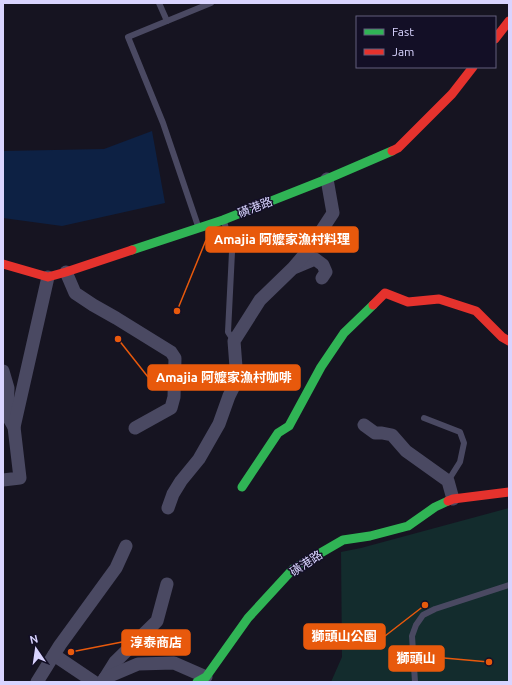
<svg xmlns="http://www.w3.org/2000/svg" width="512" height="685" viewBox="0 0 512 685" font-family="Ubuntu,'Noto Sans TC',sans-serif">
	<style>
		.green { fill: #132c2d }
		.water { fill: #0d2144 }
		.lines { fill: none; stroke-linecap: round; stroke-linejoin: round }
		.lane { stroke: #4a4962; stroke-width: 6 }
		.street { stroke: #4a4962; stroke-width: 13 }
		.fast { stroke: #30b455; stroke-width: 9 }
		.jam { stroke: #e5322d; stroke-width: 9 }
		.labels { text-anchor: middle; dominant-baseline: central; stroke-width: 3; stroke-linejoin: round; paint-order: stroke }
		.street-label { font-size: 12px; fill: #d9d4ff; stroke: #130f26 }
		.leader { fill: none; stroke: #e8590c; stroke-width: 1.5 }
		.callout-dot { fill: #e8590c; stroke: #130f26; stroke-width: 1.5 }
		.callout { fill: #e8590c; stroke: #e8590c; stroke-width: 1.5 }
		.callout-label { font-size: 13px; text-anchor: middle; font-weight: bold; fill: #fff }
	</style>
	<rect width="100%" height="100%" fill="#161421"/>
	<path class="green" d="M509 508V682H331L342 657 341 552 361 548Z"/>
	<path class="water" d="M152 131 165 203 62 226 3 218V151L104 149Z"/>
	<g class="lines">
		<g class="lane">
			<path d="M159 3 167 21"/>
			<path d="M224 221 232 252 228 332 234 341"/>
			<path d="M198 226 163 123 128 37 211 3"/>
			<path d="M424 418 460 432 464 443 460 462 448 481"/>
			<path d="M415 682 412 636 416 625 423 615 435 609 509 585"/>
		</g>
		<g class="street">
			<path d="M296 267 315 259 323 265 326 272 322 278"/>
			<path d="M66 272 75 293 93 305 116 318 171 352 175 358 174 397 171 408 135 428"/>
			<path d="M3 371 8 388 7 415 14 427"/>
			<path d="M364 425 375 433H382L392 435 406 451 448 481 453 499"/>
			<path d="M3 480 20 478 14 427 48 277"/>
			<path d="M168 508 173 494 181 481 199 459 219 424 229 396 237 380 234 341 260 300 293 268 310 248 333 213 327 179"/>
			<path d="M54 655 94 682"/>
			<path d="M105 678 115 662 157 621 167 584"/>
			<path d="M104 679 105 678 138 664 174 663 206 677"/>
			<path d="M37 682 60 645 116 568 126 546"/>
		</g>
		<g class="fast">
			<path d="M132 250 223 220 327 179 392 151"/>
			<path d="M242 487 278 433 289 426 321 367 344 333 373 305"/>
			<path d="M197 682 206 677 248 618 293 569 343 540 370 536 408 526 435 507 448 501"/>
		</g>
		<g class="jam">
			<path d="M495 39 509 21"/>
			<path d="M392 151 398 148 452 94 473 67"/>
			<path d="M3 264 48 277 66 272 132 250"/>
			<path d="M373 305 385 293 408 302 439 299 476 311 502 337 509 341"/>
			<path d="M448 501 453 499 509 492"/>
		</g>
	</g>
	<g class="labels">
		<g class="street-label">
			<text transform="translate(255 207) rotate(-21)">磺港路</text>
			<text transform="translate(306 563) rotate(-34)">磺港路</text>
		</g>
	</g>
	<path class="leader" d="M177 311L206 240M118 339L148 377M425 605L385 636M71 652L122 642M489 662L444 658"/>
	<g class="callout-dot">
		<circle cx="177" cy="311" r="4"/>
		<circle cx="118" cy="339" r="4"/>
		<circle cx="425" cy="605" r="4"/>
		<circle cx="71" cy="652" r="4"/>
		<circle cx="489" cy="662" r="4"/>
	</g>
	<g class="callout">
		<rect x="206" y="227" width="152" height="25" rx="4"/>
		<rect x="148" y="365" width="152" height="25" rx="4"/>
		<rect x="304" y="624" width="81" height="25" rx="4"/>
		<rect x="122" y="630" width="68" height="25" rx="4"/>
		<rect x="389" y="646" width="55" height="25" rx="4"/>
	</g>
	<g class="callout-label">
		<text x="282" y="244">Amajia 阿嬤家漁村料理</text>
		<text x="224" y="382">Amajia 阿嬤家漁村咖啡</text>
		<text x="344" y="641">獅頭山公園</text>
		<text x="156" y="647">淳泰商店</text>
		<text x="416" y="663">獅頭山</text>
	</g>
	<rect width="512" height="685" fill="none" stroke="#d9d4ff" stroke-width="8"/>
	<rect x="356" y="16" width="140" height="52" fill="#130f26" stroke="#625e7d"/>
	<rect x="364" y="29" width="20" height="6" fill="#30b455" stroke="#625e7d"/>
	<text x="392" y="36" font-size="12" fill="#d9d4ff">Fast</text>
	<rect x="364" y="49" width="20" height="6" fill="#e5322d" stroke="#625e7d"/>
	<text x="392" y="56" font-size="12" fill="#d9d4ff">Jam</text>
	<g transform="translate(36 649) rotate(347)" stroke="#130f26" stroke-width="3" paint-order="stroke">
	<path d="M0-3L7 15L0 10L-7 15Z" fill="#d9d4ff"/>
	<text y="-6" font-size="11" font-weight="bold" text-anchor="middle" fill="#d9d4ff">N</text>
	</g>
</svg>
